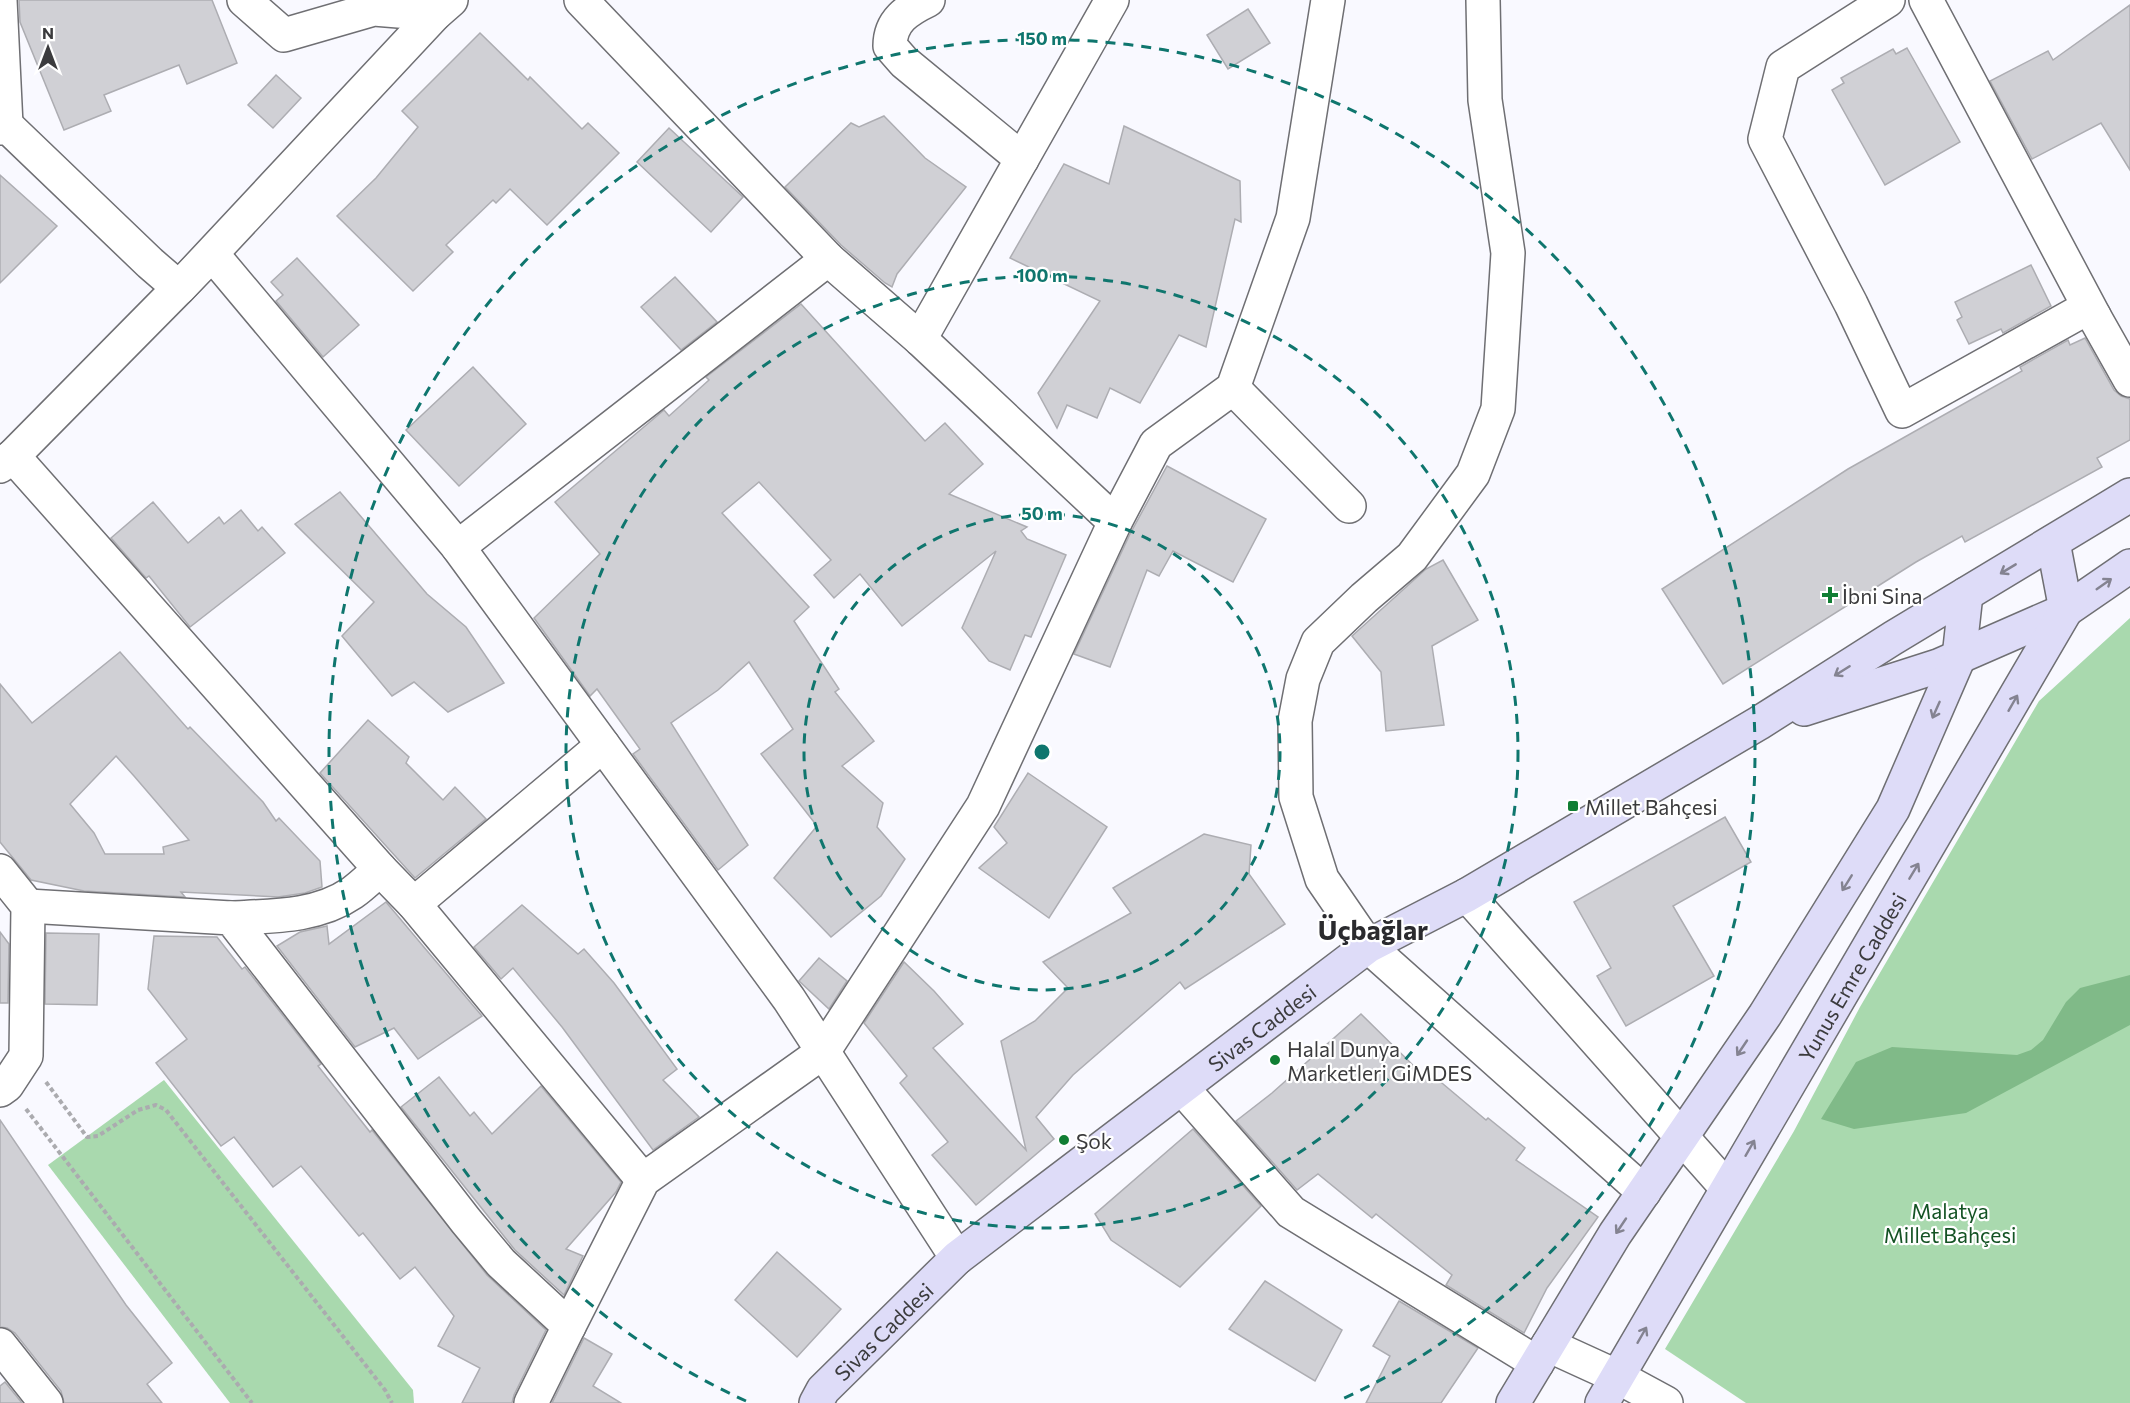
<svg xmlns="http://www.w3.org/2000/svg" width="2130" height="1403" viewBox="0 0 2130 1403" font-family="Commissioner,sans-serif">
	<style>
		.green { fill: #a9d9ae }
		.water { fill: #80ba88 }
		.building { fill: #d0d0d5; stroke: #adadb2; stroke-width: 1.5; fill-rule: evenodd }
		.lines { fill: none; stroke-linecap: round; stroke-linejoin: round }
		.street-casing { stroke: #6f6f73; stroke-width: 36 }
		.secondary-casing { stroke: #6f6f73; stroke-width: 36 }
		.path { stroke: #ababaf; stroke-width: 4; stroke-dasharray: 4.5 3; stroke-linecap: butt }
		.street { stroke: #fff; stroke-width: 33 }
		.secondary { stroke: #dedcf8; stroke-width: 33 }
		.oneway { stroke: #848391 }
		.ring { fill: none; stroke: #0f766e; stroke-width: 3; stroke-dasharray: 10 8 }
		.poi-dot { fill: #117e34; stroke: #fff; stroke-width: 2 }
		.labels { text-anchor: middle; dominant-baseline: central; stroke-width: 4.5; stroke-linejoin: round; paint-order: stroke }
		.poi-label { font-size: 21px; fill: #3b3b3d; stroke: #fff; text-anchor: start }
		.street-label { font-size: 21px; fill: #3b3b3d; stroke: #fff }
		.park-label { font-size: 21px; fill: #145324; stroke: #fff }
		.district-label { font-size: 27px; font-weight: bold; fill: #2a2a2e; stroke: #fff }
		.centre { fill: #0f766e; stroke: #fff; stroke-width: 3 }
		.ring-label { font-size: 18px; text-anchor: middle; font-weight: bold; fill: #0f766e; stroke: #fff; stroke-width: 4.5; stroke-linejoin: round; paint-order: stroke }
	</style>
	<rect width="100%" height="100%" fill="#f9f9ff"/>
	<g class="green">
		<path d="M2130 618V1403H1746L1665 1349 1794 1131 1860 1007 2039 701Z"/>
		<path d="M164 1080 413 1390 414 1403H230L48 1165Z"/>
	</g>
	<path class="water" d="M2130 975V1025L1966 1113 1854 1129 1821 1119 1856 1062 1892 1047 2017 1055 2031 1050 2043 1040 2066 1002 2080 988Z"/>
	<g class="building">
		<path d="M19 0H212L237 63 187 84 179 65 104 95 111 111 64 130 20 22Z"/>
		<path d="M2130 5V170L2101 123 2032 159 1990 81 2048 51 2053 60Z"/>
		<path d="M1248 9 1270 43 1228 69 1207 35Z"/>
		<path d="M480 33 528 80 530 77 582 129 588 123 619 153 547 225 510 189 496 203 493 200 446 245 453 252 413 291 337 216 376 178 418 127 402 111Z"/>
		<path d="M1907 48 1960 142 1885 185 1832 90 1844 83 1841 78 1893 49 1896 54Z"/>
		<path d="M276 75 301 98 273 128 248 105Z"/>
		<path d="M884 116 925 158 966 187 897 274 892 287 885 283 841 245 785 187 851 123 859 127Z"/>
		<path d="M1124 126 1240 181 1241 222 1235 219 1206 347 1179 335 1140 403 1110 388 1097 418 1067 405 1057 428 1038 393 1100 301 1010 258 1064 164 1109 184Z"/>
		<path d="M669 128 743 197 711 232 637 162Z"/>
		<path d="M0 175 57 226 0 283Z"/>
		<path d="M297 258 359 325 323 357 276 301 283 295 271 282Z"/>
		<path d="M2031 265 2051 306 2003 333 2001 329 1969 344 1957 320 1962 317 1955 302Z"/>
		<path d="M675 277 717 322 681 350 641 307Z"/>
		<path d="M801 304 925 441 945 423 983 464 949 494 1027 527 1021 531 1027 539 1066 555 1031 637 1025 635 1010 670 989 661 962 628 996 551 902 626 860 574 834 598 814 575 831 560 759 482 722 513 809 607 794 621 839 689 835 692 874 741 842 766 883 803 877 827 905 859 881 896 831 937 774 878 817 826 761 754 793 729 749 662 718 690 671 723 748 845 718 870 633 754 640 749 597 689 590 696 534 618 600 554 555 502 664 410 669 416 709 380 706 377Z"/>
		<path d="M2085 338 2114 390 2121 396 2130 399V440L2097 458 2102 467 1965 542 1962 536 1916 562 1723 684 1662 589 1848 469 2022 371 2020 367 2068 340 2070 345Z"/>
		<path d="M473 367 526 424 459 486 406 430Z"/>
		<path d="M1167 466 1266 519 1233 582 1173 551 1159 576 1147 570 1110 667 1074 654 1130 534Z"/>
		<path d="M340 492 427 594 466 627 504 683 448 712 414 682 392 696 342 636 374 602 295 524Z"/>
		<path d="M153 502 188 543 219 517 224 524 241 510 258 531 262 527 285 553 190 627 149 576 146 578 111 538Z"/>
		<path d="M1443 560 1478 620 1432 646 1444 725 1386 731 1381 672 1352 636 1426 569Z"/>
		<path d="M120 652 188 729 190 727 263 802 276 821 279 818 320 861 322 887 305 893 278 897 181 892 185 897 84 891 31 880 0 842V684L32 723ZM116 756 134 776 189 840 163 847 164 854H105L94 833 70 804Z"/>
		<path d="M368 720 409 757 406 763 443 800 455 787 486 819 415 878 320 773Z"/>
		<path d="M1028 773 1107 827 1049 918 979 868 1007 843 994 827Z"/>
		<path d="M1725 817 1751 862 1673 906 1714 976 1626 1026 1597 976 1611 968 1574 902Z"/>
		<path d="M1204 834 1251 845 1249 874 1285 924 1185 989 1180 982 1073 1075 1036 1117 1054 1139 976 1205 932 1155 948 1142 900 1083 907 1076 864 1023 904 962 934 991 963 1024 933 1048 1026 1150 1001 1041 1035 1021 1068 988 1043 962 1131 913 1113 888Z"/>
		<path d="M386 902 482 1016 418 1059 394 1028 355 1047 277 946 300 932 327 926 329 944Z"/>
		<path d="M522 905 578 954 584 949 614 983 677 1069 663 1080 699 1117 653 1150 562 1027 513 968 501 979 474 947Z"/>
		<path d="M0 932 9 944 8 1003H0Z"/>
		<path d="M46 933 99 934 97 1005 45 1004Z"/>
		<path d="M154 936 217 937 242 969 245 967 321 1064 318 1066 370 1132 372 1130 487 1275 546 1330 514 1395 512 1403H462L480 1368 438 1346 454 1316 415 1267 400 1279 363 1233 359 1236 301 1166 273 1187 234 1137 221 1146 156 1063 187 1039 148 989Z"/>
		<path d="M819 958 847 981 829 1009 799 981Z"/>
		<path d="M1361 1014 1426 1078 1430 1073 1486 1120 1488 1118 1525 1148 1516 1160 1598 1217 1547 1288 1524 1333 1446 1285 1452 1275 1376 1214 1372 1218 1318 1174 1297 1190 1236 1121 1272 1093Z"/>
		<path d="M439 1077 470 1116 474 1112 492 1134 541 1086 621 1182 616 1192 566 1249 583 1256 564 1295 515 1250 401 1107Z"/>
		<path d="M0 1120 126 1305 172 1363 147 1384 162 1403H64L61 1391 15 1333 7 1328 0 1327Z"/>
		<path d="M1193 1129 1261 1206 1180 1287 1111 1240 1095 1214Z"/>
		<path d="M777 1252 841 1309 797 1357 735 1300Z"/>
		<path d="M1265 1281 1342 1330 1315 1381 1229 1329Z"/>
		<path d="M1399 1301 1478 1348 1441 1403H1366L1390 1356 1373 1346Z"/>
		<path d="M584 1338 612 1354 593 1386 621 1403H552Z"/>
		<path d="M5 1382 22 1403H0V1386Z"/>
	</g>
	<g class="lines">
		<defs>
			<g id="street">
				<path d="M0 0 6 125"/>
				<path d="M244 0 284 35 374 9 435 14"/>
				<path d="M581 0 828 259 920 339 1115 522"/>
				<path d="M928 0C907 10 890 21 890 46L904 62 1022 159"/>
				<path d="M1483 0 1485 100 1508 253 1498 409 1473 474 1412 557 1364 598 1318 642 1303 679 1295 721 1296 797 1322 879 1368 946 1644 1192"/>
				<path d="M1888 0 1783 67 1765 139 1851 304 1902 411 2085 309 2094 316 2130 380"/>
				<path d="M1926 0 2094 316"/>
				<path d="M0 128 6 125 150 263 179 288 212 254 458 547 789 999 957 1258"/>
				<path d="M920 339 1112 0"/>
				<path d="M1233 388 1349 506"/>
				<path d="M13 456 380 869 414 904 643 1180"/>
				<path d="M0 466 13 456 179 288 435 14 451 0"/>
				<path d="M458 547 828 259"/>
				<path d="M0 871 28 906 26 1056 7 1085 0 1090"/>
				<path d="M1467 895 1727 1188"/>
				<path d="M414 904 603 745"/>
				<path d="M28 906 231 918 466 1221 501 1263 569 1326 643 1180 823 1052 983 806 1115 522 1156 444 1233 388 1293 218 1328 0"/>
				<path d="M231 918C272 916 317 917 352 893 362 886 371 877 380 869"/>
				<path d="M1182 1088 1291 1212 1537 1363"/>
				<path d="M0 1345 46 1403"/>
				<path d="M1548 1345 1618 1377 1666 1403"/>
				<path d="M531 1403 569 1326"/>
			</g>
			<g id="secondary">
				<path d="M1804 709 1938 666 2066 610 2130 566"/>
				<path id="s1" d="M816 1403 823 1390 957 1258 1368 946 1467 895 1759 723 1893 638 2130 495"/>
				<path d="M1513 1403 1615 1234 1765 1015 1893 809 1959 657 1966 594"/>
				<path id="s2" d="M1602 1403 2066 610 2053 542"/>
			</g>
		</defs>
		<use href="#street" class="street-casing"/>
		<use href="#secondary" class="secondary-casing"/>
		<g class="path">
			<path d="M46 1082 87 1137 98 1136 138 1110 156 1105 166 1110 385 1390 392 1403"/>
			<path d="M26 1109 252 1403"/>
		</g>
		<use href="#street" class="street"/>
		<use href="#secondary" class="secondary"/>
	</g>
	<defs><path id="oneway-shaft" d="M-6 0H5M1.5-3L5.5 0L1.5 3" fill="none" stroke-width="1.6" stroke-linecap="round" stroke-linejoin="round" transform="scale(1.5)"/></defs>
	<g class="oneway">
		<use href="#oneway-shaft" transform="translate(2008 569) rotate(149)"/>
		<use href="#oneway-shaft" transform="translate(2104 584) rotate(-35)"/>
		<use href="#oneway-shaft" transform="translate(1842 671) rotate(148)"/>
		<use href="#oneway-shaft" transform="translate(2013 703) rotate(-60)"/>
		<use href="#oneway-shaft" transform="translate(1936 710) rotate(114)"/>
		<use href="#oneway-shaft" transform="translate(1914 871) rotate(-59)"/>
		<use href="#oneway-shaft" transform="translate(1847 883) rotate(122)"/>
		<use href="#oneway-shaft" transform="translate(1742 1048) rotate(124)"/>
		<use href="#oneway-shaft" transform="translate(1750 1148) rotate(-60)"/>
		<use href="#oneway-shaft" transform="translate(1621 1226) rotate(124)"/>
		<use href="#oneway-shaft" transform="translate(1642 1335) rotate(-60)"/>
	</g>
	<g class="ring">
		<circle cx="1042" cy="752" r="238"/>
		<circle cx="1042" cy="752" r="476"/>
		<path d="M746 1401A713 713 0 1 1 1338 1401"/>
	</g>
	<g class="poi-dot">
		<path d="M1827 586h6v6h6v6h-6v6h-6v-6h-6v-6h6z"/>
		<rect x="1567" y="800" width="12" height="12" rx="3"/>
		<circle cx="1275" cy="1060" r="6"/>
		<circle cx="1064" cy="1140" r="6"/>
	</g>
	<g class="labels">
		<g class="poi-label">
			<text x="1842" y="595">İbni Sina</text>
			<text x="1585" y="806">Millet Bahçesi</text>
			<text x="1287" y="1048">Halal Dunya<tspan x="1287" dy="24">Marketleri GiMDES</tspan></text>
			<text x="1076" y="1140">Şok</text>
		</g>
		<g class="street-label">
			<text stroke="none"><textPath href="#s2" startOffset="494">Yunus Emre Caddesi</textPath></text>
			<text stroke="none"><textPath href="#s1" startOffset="585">Sivas Caddesi</textPath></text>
			<text stroke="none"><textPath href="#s1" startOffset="99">Sivas Caddesi</textPath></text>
		</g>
		<g class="park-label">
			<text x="1950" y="1210">Malatya<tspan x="1950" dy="24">Millet Bahçesi</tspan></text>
		</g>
		<g class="district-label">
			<text x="1373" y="929">Üçbağlar</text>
		</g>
	</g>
	<circle cx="1042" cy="752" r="9" class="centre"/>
	<g class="ring-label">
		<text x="1042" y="45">150 m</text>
		<text x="1042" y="282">100 m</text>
		<text x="1042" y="520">50 m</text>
	</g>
	<g transform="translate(48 48)" stroke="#ffffff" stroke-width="4.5" paint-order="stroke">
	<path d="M0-4.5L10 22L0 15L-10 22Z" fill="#3b3b3d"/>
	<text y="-9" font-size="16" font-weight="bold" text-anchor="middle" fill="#3b3b3d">N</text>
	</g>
</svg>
